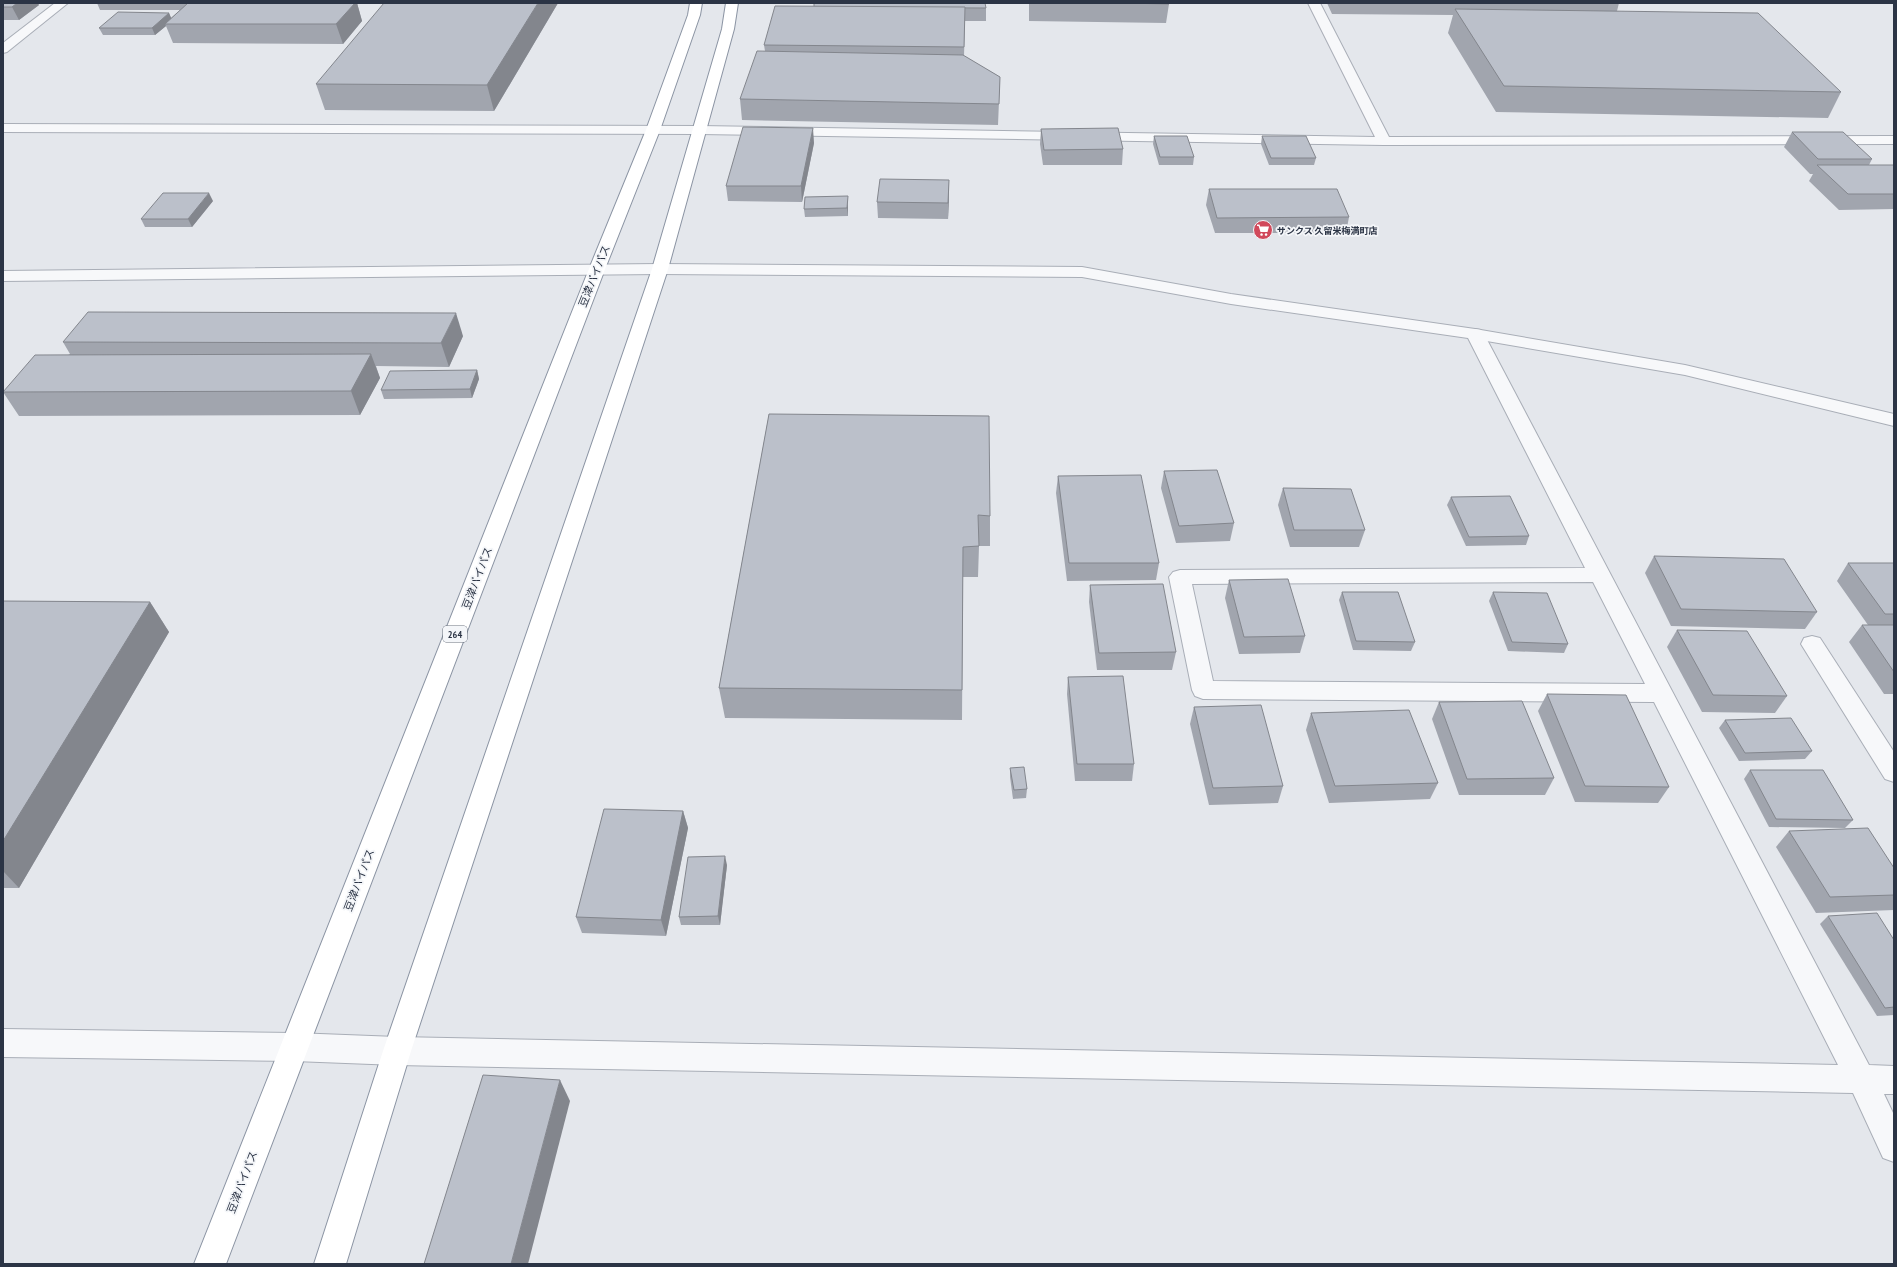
<svg xmlns="http://www.w3.org/2000/svg" width="1897" height="1267" viewBox="0 0 1897 1267" font-family="'PT Sans Narrow','Noto Sans JP',sans-serif">
	<style>
		.lines { fill: none; stroke-linecap: round; stroke-linejoin: round }
		.minor-casing { stroke: #a9aeb7; stroke-width: 2 }
		.tertiary-casing { stroke: #a9aeb7; stroke-width: 2 }
		.trunk-casing { stroke: #8b94a3; stroke-width: 2 }
		.minor { fill: #f7f8fa; fill-rule: evenodd }
		.tertiary { fill: #f7f8fa; fill-rule: evenodd }
		.trunk { fill: #fff; fill-rule: evenodd }
		.wall { fill: #a1a5ae }
		.shaded-wall { fill: #83868d }
		.building { fill: #bbc0ca; stroke: #83868d }
		.labels { text-anchor: middle; dominant-baseline: central; stroke-width: 3.5; stroke-linejoin: round; paint-order: stroke }
		.far-poi-label { font-size: 9px; font-weight: bold; fill: #2b3445; stroke: #f4f6f9; text-anchor: start }
		.shield { fill: #f4f6f9; stroke: #676e7b; stroke-width: 1 }
		.shield-label { font-size: 10px; font-weight: bold; fill: #2b3445 }
		.street-label { font-size: 11px; fill: #2b3445; stroke: #f4f6f9 }
	</style>
	<rect width="100%" height="100%" fill="#e4e7ec"/>
	<g class="lines">
		<defs>
			<g id="minor">
				<path d="M1308 3H1320L1389 137 1894 136V144L1384 145 700 134 3 132V124L700 126 1375 137Z"/>
				<path d="M1475 329 1481 330 1484 334 1869 1065 1894 1066V1094H1884L1894 1115V1162L1883 1158 1853 1093 397 1065 294 1061 3 1057V1029L294 1033 397 1037 1838 1065 1654 702 1203 699 1195 696 1192 690 1169 577 1173 572 1180 570 1585 568 1466 334 1469 330ZM1593 582 1645 684 1213 681 1192 584Z"/>
				<path d="M1812 636 1820 638 1894 752V782L1885 779 1801 644 1804 638Z"/>
			</g>
			<g id="tertiary">
				<path d="M55 3H68L7 52 3 53V43Z"/>
				<path d="M660 264 1082 267 1231 294 1475 329 1685 365 1894 414V426L1685 375 1475 339 1231 304 1082 277 660 274 3 281V271Z"/>
			</g>
			<g id="trunk">
				<path d="M690 3H702L700 15 660 130 605 269 226 1264H194L589 269 646 130 688 15Z"/>
				<path d="M726 3H738L734 29 668 269 411 1051 346 1264H314L383 1051 652 269 722 29Z"/>
			</g>
		</defs>
		<use href="#minor" class="minor-casing"/>
		<use href="#tertiary" class="tertiary-casing"/>
		<use href="#trunk" class="trunk-casing"/>
		<use href="#minor" class="minor"/>
		<use href="#tertiary" class="tertiary"/>
		<use href="#trunk" class="trunk"/>
	</g>
	<g class="wall">
		<path d="M3 3 39 5 19 20H3Z"/>
		<path d="M97 3H357L362 21 343 44 173 43 166 26 155 35H103L99 28 169 13 171 18 180 10H100Z"/>
		<path d="M558 3 494 111 325 110 316 84Z"/>
		<path d="M1029 3H1169V4L1166 23 1029 21Z"/>
		<path d="M1327 3H1619L1617 11 1841 92 1828 118 1496 112 1448 33 1453 15 1332 14Z"/>
		<path d="M814 7 986 8V21H965L964 56 1000 77 998 125 742 120 740 99 765 51 764 45Z"/>
		<path d="M1041 129 1123 149 1122 165H1043L1040 144Z"/>
		<path d="M1792 132 1872 159 1869 165H1894V209L1839 210 1809 181 1813 174H1810L1784 147Z"/>
		<path d="M1154 136 1194 157 1193 165H1159L1153 144Z"/>
		<path d="M1262 136 1316 158 1314 165H1269L1261 144Z"/>
		<path d="M814 143 802 202 728 201 726 186Z"/>
		<path d="M949 180V195L948 219 878 218 877 202Z"/>
		<path d="M1209 189 1349 217 1346 233H1215L1206 205Z"/>
		<path d="M213 201 192 227H145L141 219Z"/>
		<path d="M848 205V216L805 217 804 209Z"/>
		<path d="M463 336 449 367 376 366 380 378 360 415 19 416 3 392 70 354 63 342Z"/>
		<path d="M477 370 479 379 472 398 384 399 381 390Z"/>
		<path d="M769 414 990 516V546H979L978 577H963L962 720 725 718 719 688Z"/>
		<path d="M1164 471 1234 523 1230 541 1176 543 1161 488Z"/>
		<path d="M1058 476 1159 563 1156 580 1067 581 1056 493Z"/>
		<path d="M1283 488 1365 530 1359 547H1290L1278 505Z"/>
		<path d="M1451 497 1529 536 1526 545 1466 546 1447 505Z"/>
		<path d="M1654 556 1817 612 1805 629 1671 626 1645 573Z"/>
		<path d="M1848 563H1894V694H1884L1849 642 1862 625H1868L1837 581Z"/>
		<path d="M1229 580 1305 636 1300 653 1239 654 1225 598Z"/>
		<path d="M1090 585 1176 652 1172 670H1097L1089 602Z"/>
		<path d="M1342 592 1415 642 1411 651 1353 650 1339 600Z"/>
		<path d="M1493 592 1568 644 1564 653 1508 651 1489 601Z"/>
		<path d="M3 601 150 602 169 632 19 888H3Z"/>
		<path d="M1677 630 1787 696 1775 713 1702 712 1667 647Z"/>
		<path d="M1068 677 1134 764 1132 781H1075L1067 694Z"/>
		<path d="M1547 694 1669 787 1658 803 1575 802 1538 711Z"/>
		<path d="M1439 702 1554 778 1545 795H1459L1432 719Z"/>
		<path d="M1194 707 1283 786 1278 803 1209 805 1190 724Z"/>
		<path d="M1311 713 1438 783 1430 799 1329 803 1306 730Z"/>
		<path d="M1725 720 1812 751 1805 759 1739 761 1719 728Z"/>
		<path d="M1010 768 1027 789 1026 798 1013 799 1010 777Z"/>
		<path d="M1750 770 1853 820 1845 828 1769 827 1744 779Z"/>
		<path d="M683 811 688 828 666 936 582 933 576 917Z"/>
		<path d="M1789 831 1894 868V910L1816 913 1776 847Z"/>
		<path d="M727 865 720 925H681L679 917Z"/>
		<path d="M1828 916 1894 940V1015L1877 1016 1820 924Z"/>
	</g>
	<g class="shaded-wall">
		<path d="M17 3H38L39 5 19 20 12 7Z"/>
		<path d="M355 3H357L362 21 343 44 336 24Z"/>
		<path d="M538 3H558L494 111 487 85Z"/>
		<path d="M169 13 172 20 165 24 166 26 155 35 152 28Z"/>
		<path d="M813 128 814 143 802 202 801 186Z"/>
		<path d="M949 180V195L948 219V203Z"/>
		<path d="M209 193 213 201 192 227 188 219Z"/>
		<path d="M848 196V216L847 208Z"/>
		<path d="M456 313 463 336 449 367 441 343Z"/>
		<path d="M371 354 380 378 360 415 351 391Z"/>
		<path d="M477 370 479 379 472 398 470 389Z"/>
		<path d="M150 602 169 632 19 888 3 871V841Z"/>
		<path d="M683 811 688 828 666 936 661 920Z"/>
		<path d="M725 856 727 865 720 925 718 916Z"/>
		<path d="M560 1080 570 1101 528 1264H511Z"/>
	</g>
	<g class="building">
		<path d="M3 3H17L12 7H3Z"/>
		<path d="M188 3H355L336 24H165Z"/>
		<path d="M384 3H538L487 85 316 84Z"/>
		<path d="M814 3H985L986 8 814 7Z"/>
		<path d="M1123 3H1169V4Z"/>
		<path d="M775 6 965 7 964 47 764 45Z"/>
		<path d="M1455 9 1758 13 1841 92 1504 86Z"/>
		<path d="M118 12 169 13 152 28H99Z"/>
		<path d="M757 51 963 55 1000 77 999 104 740 99Z"/>
		<path d="M743 127 813 128 801 186H726Z"/>
		<path d="M1118 128 1123 149 1044 150 1041 129Z"/>
		<path d="M1792 132H1843L1872 159H1818Z"/>
		<path d="M1154 136H1187L1194 157H1160Z"/>
		<path d="M1262 136H1306L1316 158H1271Z"/>
		<path d="M1817 165H1894V194H1848Z"/>
		<path d="M880 179 949 180 948 203 877 202Z"/>
		<path d="M1209 189H1337L1349 217 1217 218Z"/>
		<path d="M163 193H209L188 219H141Z"/>
		<path d="M848 196 847 208 804 209 805 197Z"/>
		<path d="M88 312 456 313 441 343 63 342Z"/>
		<path d="M371 354 351 391 3 392 35 355Z"/>
		<path d="M477 370 470 389 381 390 390 371Z"/>
		<path d="M769 414 989 416 990 516 978 515 979 546 963 547 962 690 719 688Z"/>
		<path d="M1217 470 1234 523 1179 526 1164 471Z"/>
		<path d="M1141 475 1159 563H1069L1058 476Z"/>
		<path d="M1283 488 1351 489 1365 530H1294Z"/>
		<path d="M1510 496 1529 536 1469 537 1451 497Z"/>
		<path d="M1654 556 1784 559 1817 612 1681 609Z"/>
		<path d="M1848 563H1894V614H1885Z"/>
		<path d="M1288 579 1305 636 1244 637 1229 580Z"/>
		<path d="M1163 584 1176 652 1099 653 1090 585Z"/>
		<path d="M1342 592H1398L1415 642 1356 641Z"/>
		<path d="M1493 592 1547 593 1568 644 1512 642Z"/>
		<path d="M3 601 150 602 3 841Z"/>
		<path d="M1862 625H1894V672Z"/>
		<path d="M1677 630 1747 631 1787 696 1713 695Z"/>
		<path d="M1123 676 1134 764H1077L1068 677Z"/>
		<path d="M1547 694 1626 695 1669 787 1585 786Z"/>
		<path d="M1522 701 1554 778 1467 779 1439 702Z"/>
		<path d="M1261 705 1283 786 1213 788 1194 707Z"/>
		<path d="M1409 710 1438 783 1335 786 1311 713Z"/>
		<path d="M1791 718 1812 751 1745 753 1725 720Z"/>
		<path d="M1024 767 1027 789 1014 790 1010 768Z"/>
		<path d="M1750 770H1823L1853 820 1776 819Z"/>
		<path d="M604 809 683 811 661 920 576 917Z"/>
		<path d="M1868 828 1894 868V895L1830 897 1789 831Z"/>
		<path d="M725 856 718 916 679 917 688 857Z"/>
		<path d="M1877 913 1894 940V1007L1885 1008 1828 916Z"/>
		<path d="M483 1075 560 1080 511 1264H424Z"/>
	</g>
	<defs>
		<symbol id="supermarket-disc" viewBox="-11 -11 22 22"><circle r="9.5" fill="#d1495b" stroke="#f4f6f9"/><path d="M-6-5.5h2.5l.6 2H6L4.5 2H-2.5L-4.4-4H-6ZM-1.5 3.2a1.3 1.3 0 1 0 .1 0ZM3 3.2a1.3 1.3 0 1 0 .1 0Z" fill="#fff"/></symbol>
	</defs>
	<g fill-rule="evenodd">
		<use href="#supermarket-disc" x="1252" y="219" width="22" height="22"/>
	</g>
	<g class="labels">
		<g class="far-poi-label">
			<text x="1277" y="230">サンクス 久留米梅満町店</text>
		</g>
		<rect class="shield" x="443" y="626" width="24" height="16" rx="3"/>
		<g class="shield-label">
			<text x="455" y="634">264</text>
		</g>
		<g class="street-label">
			<text transform="translate(594 276) rotate(-68)">豆津バイパス</text>
			<text transform="translate(477 578) rotate(-69)">豆津バイパス</text>
			<text transform="translate(359 880) rotate(-69)">豆津バイパス</text>
			<text transform="translate(242 1182) rotate(-69)">豆津バイパス</text>
		</g>
	</g>
	<rect width="1897" height="1267" fill="none" stroke="#2b3445" stroke-width="8"/>
</svg>
